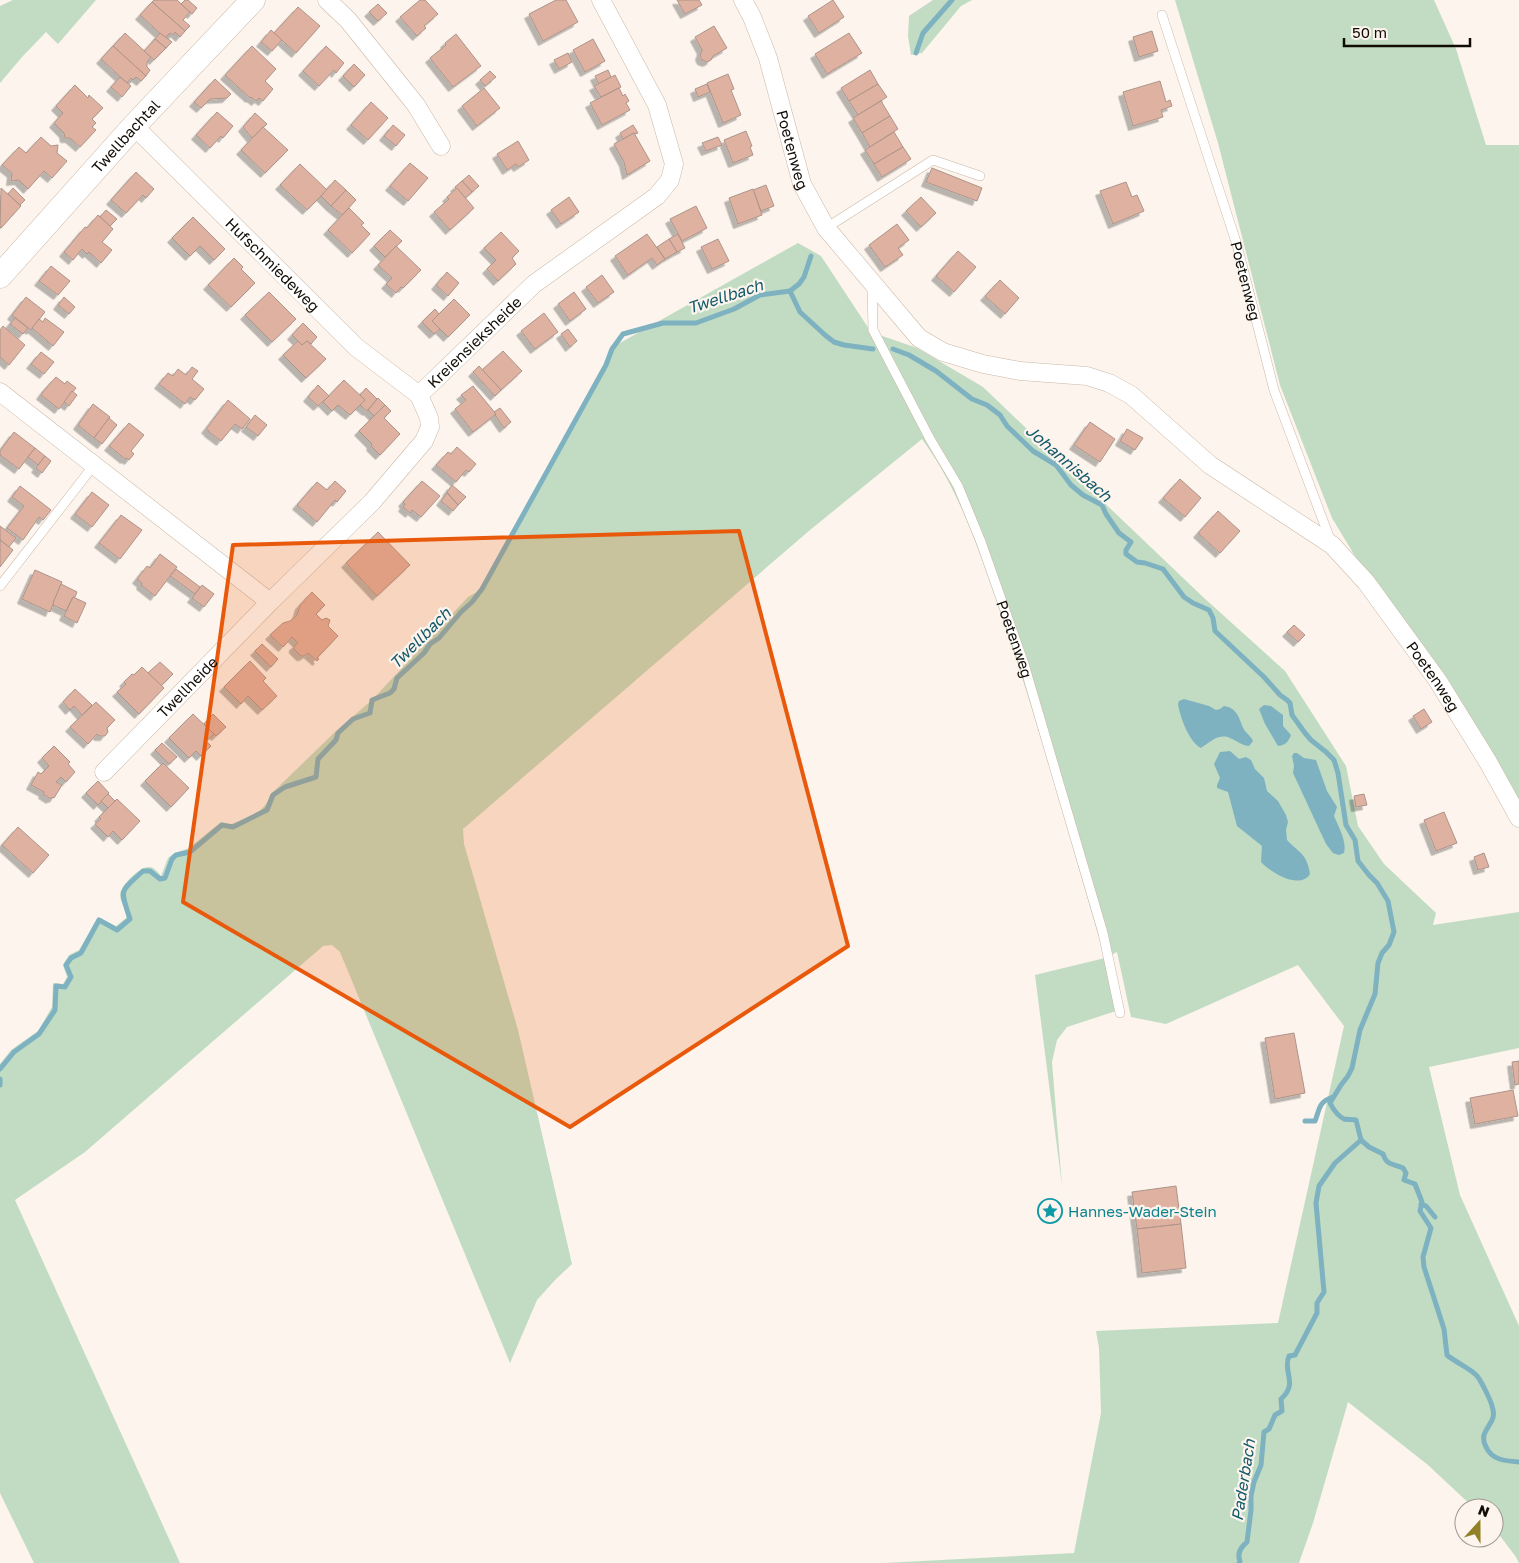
<svg xmlns="http://www.w3.org/2000/svg" width="1519" height="1563" viewBox="0 0 1519 1563" font-family="'Golos Text',sans-serif">
	<style>
		.green { fill: #c1dcc2 }
		.water { fill: #7eb2c1 }
		.lines { fill: none; stroke-linecap: round; stroke-linejoin: round }
		.stream { stroke: #7eb2c1; stroke-width: 5 }
		.building { fill: #dfb1a0; stroke: #ad948a; filter: url(#shadow) }
		.lane-casing { stroke: #cbb8a6; stroke-width: 10 }
		.street-casing { stroke: #cbb8a6; stroke-width: 19 }
		.secondary-casing { stroke: #cbb8a6; stroke-width: 25 }
		.lane { stroke: #fff; stroke-width: 9 }
		.street { stroke: #fff; stroke-width: 18 }
		.secondary { stroke: #fff; stroke-width: 24 }
		.marked { fill: #e8590c; fill-opacity: 0.2; stroke: #e8590c; stroke-width: 4; stroke-linejoin: round }
		.labels { text-anchor: middle; dominant-baseline: central; stroke-width: 4.5; stroke-linejoin: round; paint-order: stroke }
		.street-label { font-size: 15px; fill: #120c06; stroke: #fcf4ed }
		.culture-label { font-size: 15px; fill: #0d838f; stroke: #fcf4ed; text-anchor: start }
		.water-label { font-size: 16px; font-style: italic; fill: #115969; stroke: #fcf4ed }
	</style>
	<defs>
		<filter id="shadow"><feDropShadow dx="-4.5" dy="4.5" stdDeviation="0" flood-color="#0004"/></filter>
	</defs>
	<rect width="100%" height="100%" fill="#fcf4ed"/>
	<g class="green">
		<path d="M13 0H96L58 44 46 32 22 57 0 83V6Z"/>
		<path d="M933 0H972L961 6 922 53 911 55 908 36 909 16Z"/>
		<path d="M1175 0H1434L1456 49 1486 145H1519V803L1358 561 1332 518 1280 385 1218 143Z"/>
		<path d="M798 243 821 256 871 332 917 348 983 387 1203 597 1285 671 1346 766 1358 826 1384 864 1436 913 1433 925 1519 912V1048L1429 1067 1460 1195 1519 1326V1563L1516 1557 1494 1528V1508H1474L1428 1465 1348 1402 1313 1523 1299 1563H884L1074 1553 1101 1413 1099 1348 1096 1331 1278 1323 1344 1026 1298 965 1166 1024 1131 1017 1117 952 1105 958 1116 1011 1067 1027 1057 1040 1052 1062 1062 1186 1035 975 1105 958C1071 843 1040 727 1001 614 980 553 960 491 922 439L810 530 463 829 464 844 518 1030 572 1264 555 1280 537 1300 510 1363 340 952 332 945 323 946 85 1152 15 1200 180 1563H34L0 1493V1064L11 1050 38 1031 52 1007 53 983 63 984 67 977 63 965 69 955 79 950 98 917 116 926 126 918C127 910 121 904 120 896 119 887 140 866 149 867 154 867 158 872 161 876L168 858 173 854 189 848 221 822 229 825C244 819 266 813 270 795L335 732 372 700 468 597 482 589 603 366 611 348Z"/>
	</g>
	<g class="water">
		<path d="M1184 699 1209 706 1216 710 1220 709 1224 706C1239 708 1239 721 1245 731 1248 735 1251 736 1253 741L1249 746C1240 745 1238 741 1230 738 1219 733 1210 742 1201 748 1189 742 1180 717 1178 704L1179 701Z"/>
		<path d="M1264 705 1271 706 1283 715V726L1291 735C1288 742 1286 745 1278 746L1265 724 1259 709Z"/>
		<path d="M1230 751 1239 759 1246 757 1251 760 1255 769 1264 778 1267 791 1278 801 1286 815 1288 822 1286 830 1287 840C1299 853 1307 853 1310 874 1300 890 1271 873 1261 862L1262 846 1237 826 1228 792 1217 788V785L1220 778 1214 764 1220 752Z"/>
		<path d="M1294 753H1297L1304 758 1316 760 1327 791 1337 807 1334 816C1339 828 1347 841 1344 853L1339 855 1333 853 1326 844 1293 773 1294 766 1292 756Z"/>
	</g>
	<g class="lines">
		<g class="stream">
			<path d="M916 53 923 33 952 0"/>
			<path d="M790 291 800 312 825 335 834 342 844 345 873 349"/>
			<path d="M893 349 909 355 936 371 972 399 987 405 1000 415 1007 426 1033 451 1056 465 1071 485 1083 495 1102 505 1106 514 1119 533 1131 542 1126 550V554L1137 562 1145 563 1163 569 1184 597 1193 603 1209 610 1213 618 1215 631 1264 677 1280 695 1287 700 1290 703 1292 715 1305 733 1311 740 1326 752 1334 760 1338 773 1346 825 1355 840 1358 861 1369 875 1377 883 1388 901 1394 932 1389 945 1382 953 1378 963 1375 994 1360 1030 1352 1068 1348 1076 1341 1085 1330 1103C1333 1109 1338 1116 1344 1119 1348 1120 1352 1119 1356 1120L1361 1140 1369 1147 1383 1154C1387 1166 1392 1163 1403 1168L1406 1173 1404 1180 1415 1184 1422 1202 1420 1211 1431 1228 1423 1257 1424 1267 1444 1329 1447 1355C1455 1362 1471 1369 1476 1375 1480 1378 1491 1401 1492 1406 1497 1421 1488 1423 1484 1435 1483 1439 1484 1443 1486 1447 1492 1460 1505 1461 1519 1462"/>
			<path d="M0 1069 14 1052 39 1034 55 1010 56 986 65 987 71 977 66 965 71 958 81 953 99 920 117 930 130 919C120 888 119 893 143 871H150L160 879 165 878 172 859 176 855 190 852 222 825 233 827 267 810 273 795 285 787 316 777 318 759 336 740 338 733 353 719 370 713 372 700 390 693 394 689 397 678 424 653 430 644 439 638 461 612 472 602 482 589 606 365 612 349 623 334 663 323H696L734 309 760 295 790 291 799 284 804 277 811 256"/>
			<path d="M0 1079V1085"/>
			<path d="M1305 1121H1315C1320 1109 1318 1102 1333 1097"/>
			<path d="M1421 1204 1426 1206 1435 1217"/>
			<path d="M1239 1563 1240 1561C1237 1554 1241 1547 1247 1542L1251 1510V1496L1254 1482 1261 1465 1264 1432 1269 1429 1275 1415 1282 1411 1281 1399C1299 1383 1282 1372 1289 1356L1295 1355 1317 1313V1303L1324 1292 1316 1203 1319 1186 1335 1163 1361 1140"/>
		</g>
	</g>
	<g class="building">
		<path d="M154 0H177L190 12 183 20 190 26 185 31 152 2Z"/>
		<path d="M185 0H188L197 8 192 14 181 4Z"/>
		<path d="M420 0H425L438 14 424 26 426 28 417 36 400 17Z"/>
		<path d="M556 0H566L578 22 543 41 529 14Z"/>
		<path d="M677 0H699L702 5 685 14Z"/>
		<path d="M833 0 844 17 819 33 808 16Z"/>
		<path d="M152 2 185 31 180 37 175 32 173 35 170 33 165 38 140 15Z"/>
		<path d="M378 4 387 13 378 21 369 12Z"/>
		<path d="M298 7 320 26 296 53 274 33Z"/>
		<path d="M714 26 727 48 713 56 711 60 707 62 702 60 700 56 702 50 695 37Z"/>
		<path d="M271 30 282 40 272 51 261 42Z"/>
		<path d="M1152 31 1158 51 1139 57 1133 37Z"/>
		<path d="M125 33 151 57 147 62V67L150 70 146 76 113 46Z"/>
		<path d="M160 33 172 42 166 48 155 39Z"/>
		<path d="M849 33 862 53 827 74 815 54Z"/>
		<path d="M456 34 481 66 453 87 430 58 446 45 445 43Z"/>
		<path d="M155 39 166 48 154 60 144 51Z"/>
		<path d="M593 39 605 61 585 72 573 50Z"/>
		<path d="M113 46 146 76 141 81 136 77 133 80 131 78 127 83 101 59Z"/>
		<path d="M252 46 276 69 265 81 273 89 263 101 259 98 256 101 251 97 250 98 225 75Z"/>
		<path d="M326 46 344 63 336 73 334 70 319 86 303 71Z"/>
		<path d="M568 53 572 62 559 69 554 60Z"/>
		<path d="M354 64 365 75 354 87 343 76Z"/>
		<path d="M608 70 611 77 599 84 595 76Z"/>
		<path d="M870 70 878 84 849 101 841 88Z"/>
		<path d="M490 71 496 77 485 86 480 80Z"/>
		<path d="M728 74 734 89 731 90 741 115 723 123 707 83Z"/>
		<path d="M615 75 621 87 601 97 594 86Z"/>
		<path d="M120 77 131 86 122 97 111 87Z"/>
		<path d="M215 79 231 94 227 98 210 99 201 108 194 102Z"/>
		<path d="M1160 81 1166 102 1170 100 1172 106 1161 110 1163 117 1133 126 1123 92Z"/>
		<path d="M707 84 710 92 698 97 695 89Z"/>
		<path d="M878 84 887 97 858 115 849 101Z"/>
		<path d="M75 85 88 98 89 95 103 108 92 119 96 123 92 127 96 130 80 147 70 138H65L64 133 54 123 63 113 56 106Z"/>
		<path d="M484 88 500 108 477 126 462 106Z"/>
		<path d="M619 88 623 96 625 94 629 101 626 103 630 110 602 125 590 103Z"/>
		<path d="M881 101 890 116 862 133 853 118Z"/>
		<path d="M371 102 388 118 368 140 351 125Z"/>
		<path d="M217 112 233 126 223 138 221 136 210 148 196 135Z"/>
		<path d="M255 113 267 124 252 138 243 127Z"/>
		<path d="M890 116 898 129 870 147 862 133Z"/>
		<path d="M393 125 405 135 396 146 384 136Z"/>
		<path d="M633 125 638 133 635 134 634 133 623 139 620 133Z"/>
		<path d="M263 127 288 150 265 173 241 150Z"/>
		<path d="M746 131 752 146 750 147 753 155 733 163 724 140Z"/>
		<path d="M894 132 903 147 874 164 865 150Z"/>
		<path d="M634 133 650 161 627 175 624 162 614 144Z"/>
		<path d="M41 137 51 146 58 145 57 153 67 161 52 178 44 171 28 189 19 180 11 181 12 173 2 165 19 147 26 153Z"/>
		<path d="M718 137 722 145 706 151 702 143Z"/>
		<path d="M518 141 529 160 518 167 516 164 507 170 497 154Z"/>
		<path d="M903 147 911 159 882 177 874 164Z"/>
		<path d="M410 163 428 178 408 201 390 186Z"/>
		<path d="M300 164 327 190 307 210 280 185Z"/>
		<path d="M932 168 982 188 977 201 926 182Z"/>
		<path d="M136 172 154 189 146 198 143 195 126 213 111 200Z"/>
		<path d="M469 175 479 186 472 192 462 181Z"/>
		<path d="M335 180 346 190 331 206 321 196Z"/>
		<path d="M462 181 472 192 465 198 455 187Z"/>
		<path d="M1126 182 1132 197 1137 195 1144 211 1113 224 1100 191Z"/>
		<path d="M766 185 774 206 761 211 753 190Z"/>
		<path d="M1 188 21 206 1 228 0 227Z"/>
		<path d="M13 188 25 200 20 205 8 194Z"/>
		<path d="M457 188 474 208 450 230 434 212 449 199 447 197Z"/>
		<path d="M753 189 762 215 738 224 729 198Z"/>
		<path d="M346 190 356 200 342 215 331 206Z"/>
		<path d="M569 197 579 212 561 224 551 210Z"/>
		<path d="M921 197 936 213 921 227 906 211Z"/>
		<path d="M696 206 707 228 682 241 670 219Z"/>
		<path d="M349 208 364 223 361 225 370 234 352 253 328 230Z"/>
		<path d="M106 210 117 219 110 226 100 217Z"/>
		<path d="M98 215 113 229 102 242 112 250 101 263 89 252 87 254 82 249 73 260 64 252 85 227 87 228Z"/>
		<path d="M193 217 225 249 214 260 200 246 190 256 172 238Z"/>
		<path d="M897 224 909 240 898 248 903 255 885 267 869 245Z"/>
		<path d="M390 230 402 241 385 257 374 246Z"/>
		<path d="M501 232 519 251 512 258 516 264 498 281 487 269 496 260 484 248Z"/>
		<path d="M647 234 665 259 657 265 652 258 628 275 615 256Z"/>
		<path d="M678 234 685 248 677 252 669 239Z"/>
		<path d="M669 239 677 252 665 259 657 247Z"/>
		<path d="M718 239 729 261 712 269 701 247Z"/>
		<path d="M396 246 421 270 403 288 401 287 396 293 386 284 392 278 378 265Z"/>
		<path d="M958 251 976 267 954 292 936 276Z"/>
		<path d="M234 258 243 267 241 269 255 283 231 307 208 285Z"/>
		<path d="M51 266 70 281 58 295 39 281Z"/>
		<path d="M447 272 459 283 448 296 436 285Z"/>
		<path d="M602 275 614 292 598 303 586 287Z"/>
		<path d="M1000 280 1019 298 1005 314 985 296Z"/>
		<path d="M269 292 296 319 272 342 245 315Z"/>
		<path d="M574 292 586 309 570 321 558 304Z"/>
		<path d="M26 297 45 312 31 330 12 315Z"/>
		<path d="M64 297 75 307 69 314 58 305Z"/>
		<path d="M454 299 470 315 448 337 432 321Z"/>
		<path d="M435 309 439 314 432 321 440 329 434 334 422 322Z"/>
		<path d="M544 313 558 332 535 349 521 331Z"/>
		<path d="M15 318 28 328 23 334 10 324Z"/>
		<path d="M45 318 64 332 53 346 32 328 39 319 43 322Z"/>
		<path d="M303 323 317 337 311 344 307 341 302 345 292 335Z"/>
		<path d="M3 326 25 345 9 365 0 357V330Z"/>
		<path d="M568 329 577 341 570 347 561 334Z"/>
		<path d="M298 341 302 345 307 341 326 359 306 378 283 355Z"/>
		<path d="M503 351 522 371 501 390 482 370Z"/>
		<path d="M41 352 54 362 44 374 31 364Z"/>
		<path d="M479 366 501 390 495 396 473 372Z"/>
		<path d="M192 367 198 371 192 379 204 389 195 400 190 397 185 404 159 384 168 373 173 376 178 369 186 375Z"/>
		<path d="M56 377 65 384 67 381 76 388 59 409 41 395 46 388Z"/>
		<path d="M344 380 365 400 350 415 338 405 332 411 323 402Z"/>
		<path d="M318 385 329 396 318 406 308 397Z"/>
		<path d="M473 386 496 414 473 432 455 409 466 400 461 395Z"/>
		<path d="M366 388 377 399 367 411 360 405 365 400 360 395Z"/>
		<path d="M72 391 77 395 69 406 64 402Z"/>
		<path d="M378 398 385 405 374 416 368 410Z"/>
		<path d="M228 400 250 419 242 429 235 424 221 441 209 432V431L206 429Z"/>
		<path d="M93 404 110 417 94 438 78 425Z"/>
		<path d="M385 405 391 411 384 418 400 434 380 455 371 446 372 444 359 431Z"/>
		<path d="M500 408 511 422 504 428 495 415 496 414 494 412Z"/>
		<path d="M255 415 267 425 258 436 246 427Z"/>
		<path d="M109 418 117 425 102 444 94 438Z"/>
		<path d="M1090 422 1115 439 1100 462 1074 445Z"/>
		<path d="M129 423 144 435 131 451 134 454 129 460 126 458 125 459 109 446Z"/>
		<path d="M1127 429 1143 438 1135 450 1120 441Z"/>
		<path d="M14 432 35 448 19 469 0 455V451Z"/>
		<path d="M457 447 476 464 469 472 466 470 456 482 436 465 448 452 451 454Z"/>
		<path d="M35 448 45 456 38 465 28 457Z"/>
		<path d="M45 456 51 461 42 473 36 468Z"/>
		<path d="M1180 479 1201 498 1185 517 1163 498Z"/>
		<path d="M335 481 346 491 337 502 335 500 317 522 297 505 317 482 327 490Z"/>
		<path d="M422 481 440 496 421 517 412 510 410 513 403 507 405 504 403 502Z"/>
		<path d="M452 485 466 497 458 505 447 492Z"/>
		<path d="M20 486 51 510 43 520 39 517 23 540 7 528 24 506 12 497Z"/>
		<path d="M92 492 109 505 92 527 75 514Z"/>
		<path d="M447 493 458 505 453 511 441 501Z"/>
		<path d="M1218 511 1240 531 1220 553 1198 533Z"/>
		<path d="M121 515 142 530 120 559 99 543Z"/>
		<path d="M0 526 16 538 9 547 0 540Z"/>
		<path d="M378 532 410 565 377 596 346 563Z"/>
		<path d="M0 540 13 550 0 567Z"/>
		<path d="M160 554 177 567 155 596 141 585 142 583 137 579 147 566 150 568Z"/>
		<path d="M176 569 200 587 195 594 170 576Z"/>
		<path d="M35 570 62 582 50 612 22 599Z"/>
		<path d="M61 584 77 592 75 597H73L66 611 53 605 54 604 53 603Z"/>
		<path d="M202 585 214 594 204 607 192 598Z"/>
		<path d="M312 592 325 605 316 614 322 620 326 618 330 620 328 626 338 636 317 658 319 659 317 661 308 653 304 656H301L294 649V646L298 643 292 637 283 647 270 635 283 623 290 621 297 615 300 605Z"/>
		<path d="M73 597 86 603 77 623 64 616Z"/>
		<path d="M1294 625 1305 635 1298 642 1287 632Z"/>
		<path d="M262 644 278 659 271 667 255 651Z"/>
		<path d="M250 661 266 678 263 681 277 696 262 710 248 696 241 704 224 687Z"/>
		<path d="M160 662 173 674 161 686 148 673Z"/>
		<path d="M142 667 164 688 139 714 117 692 126 684 124 682 132 674 134 675Z"/>
		<path d="M75 689 92 705 82 715 74 706 70 710 63 702Z"/>
		<path d="M96 702 115 720 107 728 108 732 105 736H99L97 734 88 744 70 727Z"/>
		<path d="M1424 709 1432 722 1421 729 1413 716Z"/>
		<path d="M193 714 214 734 206 741 211 746 201 756 196 751 189 758 169 738Z"/>
		<path d="M213 714 226 727 216 736 204 724Z"/>
		<path d="M162 743 177 757 169 764 155 750Z"/>
		<path d="M54 746 70 762 68 764 75 772 66 782 61 777 56 782 62 785 54 798 52 797 51 799 43 794 44 792 31 785 38 772 41 774 49 766 42 758Z"/>
		<path d="M163 763 189 788 171 807 145 781Z"/>
		<path d="M98 781 109 793 98 805 86 793Z"/>
		<path d="M108 794 115 801 108 808 101 801Z"/>
		<path d="M1364 794 1367 805 1356 807 1354 796Z"/>
		<path d="M117 799 140 821 122 840 113 831 108 837 95 824 101 819 99 817Z"/>
		<path d="M1444 812 1457 843 1436 851 1424 820Z"/>
		<path d="M18 827 49 855 33 873 2 845Z"/>
		<path d="M1484 853 1489 867 1478 870 1474 857Z"/>
		<path d="M1294 1033 1305 1093 1275 1099 1265 1038Z"/>
		<path d="M1519 1061V1084L1515 1085 1512 1062Z"/>
		<path d="M1513 1090 1518 1116 1475 1124 1470 1098Z"/>
		<path d="M1176 1186 1181 1224 1137 1229 1132 1192Z"/>
		<path d="M1181 1224 1186 1268 1142 1273 1137 1229Z"/>
	</g>
	<g class="lines">
		<defs>
			<g id="lane">
				<path id="s1" d="M1162 15 1237 245 1274 390 1331 542"/>
				<path d="M826 228 933 160 980 176"/>
				<path id="s2" d="M872 285 873 330 930 439 958 486 981 542 1024 664 1103 933 1120 1013"/>
				<path d="M0 586 94 465"/>
			</g>
			<g id="street">
				<path d="M327 0 348 20 416 105 441 146"/>
				<path id="s3" d="M743 0 752 17 768 58 802 184 826 228 919 338 943 352 983 364 1020 371 1087 376 1109 383 1131 395 1210 465 1332 545 1366 582 1438 681 1488 762 1519 818"/>
				<path id="s4" d="M134 126 356 347 419 395"/>
				<path id="s5" d="M0 392 270 602 372 502 424 441 430 427 429 418 419 395 534 284 657 196 670 180 674 164 657 105 601 0"/>
				<path id="s6" d="M104 772 270 602"/>
			</g>
			<g id="secondary">
				<path id="s7" d="M0 276 134 126 253 0"/>
			</g>
		</defs>
		<use href="#lane" class="lane-casing"/>
		<use href="#street" class="street-casing"/>
		<use href="#secondary" class="secondary-casing"/>
		<use href="#lane" class="lane"/>
		<use href="#street" class="street"/>
		<use href="#secondary" class="secondary"/>
	</g>
	<path class="marked" d="M739 531 848 946 570 1127 183 902 233 545Z"/>
	<defs>
		<symbol id="sight-ring" viewBox="-11 -11 22 22"><circle r="9.5" fill="#fcf4ed" stroke="#0f9aa8" stroke-width="1.5"/><path d="M0-6L1.8-2.2L6-1.7L2.9 1.2L3.7 5.4L0 3.3L-3.7 5.4L-2.9 1.2L-6-1.7L-1.8-2.2Z" fill="#0f9aa8"/></symbol>
	</defs>
	<g fill-rule="evenodd">
		<use href="#sight-ring" x="1036" y="1197" width="28" height="28"/>
	</g>
	<g class="labels">
		<g class="street-label">
			<text stroke="none"><textPath href="#s7" startOffset="188">Twellbachtal</textPath></text>
			<text stroke="none"><textPath href="#s3" startOffset="158">Poetenweg</textPath></text>
			<text stroke="none"><textPath href="#s4" startOffset="196">Hufschmiedeweg</textPath></text>
			<text stroke="none"><textPath href="#s1" startOffset="279">Poetenweg</textPath></text>
			<text stroke="none"><textPath href="#s5" startOffset="691">Kreiensieksheide</textPath></text>
			<text stroke="none"><textPath href="#s2" startOffset="386">Poetenweg</textPath></text>
			<text stroke="none"><textPath href="#s3" startOffset="1028">Poetenweg</textPath></text>
			<text stroke="none"><textPath href="#s6" startOffset="119">Twellheide</textPath></text>
		</g>
		<g class="culture-label">
			<text x="1068" y="1211">Hannes-Wader-Stein</text>
		</g>
		<g class="water-label">
			<text transform="translate(725 296) rotate(-18)">Twellbach</text>
			<text transform="translate(1069 463) rotate(41)">Johannisbach</text>
			<text transform="translate(420 638) rotate(-45)">Twellbach</text>
			<text transform="translate(1243 1480) rotate(-81)">Paderbach</text>
		</g>
	</g>
	<g transform="translate(1479 1523) rotate(21)"><circle r="24" fill="#fcf4ed" stroke="#9e9791"/>
	<path d="M0-4L9 19L0 12L-9 19Z" fill="#928027"/>
	<text y="-8" font-size="14" font-weight="bold" text-anchor="middle" fill="#120c06">N</text>
	</g>
	<path d="M1344 38v8h126v-8" fill="none" stroke="#120c06" stroke-width="2.5"/>
	<text x="1352" y="38" font-size="15" fill="#120c06" stroke="#fcf4ed" stroke-width="4" paint-order="stroke">50 m</text>
</svg>
